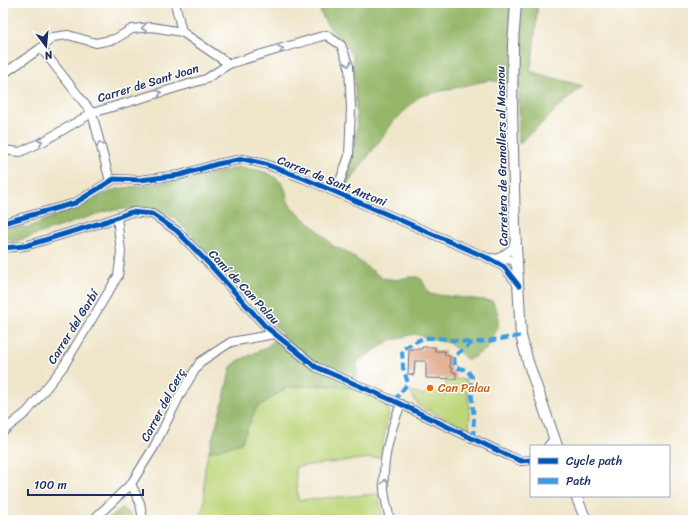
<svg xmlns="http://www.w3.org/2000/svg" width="696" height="523" viewBox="0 0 696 523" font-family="Sriracha,sans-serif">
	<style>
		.green { fill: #bed67a; stroke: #6c826c }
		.forest { fill: #96b76a; stroke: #587364 }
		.building { fill: #d8926c }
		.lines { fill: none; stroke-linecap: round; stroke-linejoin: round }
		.minor-casing { stroke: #656f83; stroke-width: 10 }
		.major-casing { stroke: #656f83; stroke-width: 12 }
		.minor { stroke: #fff; stroke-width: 8 }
		.major { stroke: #fff; stroke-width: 10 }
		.quiet { stroke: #3b9de6; stroke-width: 4; stroke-dasharray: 8 4; stroke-linecap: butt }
		.cycleway-casing { stroke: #fff; stroke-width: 8 }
		.cycleway { stroke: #0057b8; stroke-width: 5 }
		.oneway { stroke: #8d97ae }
		.food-dot { fill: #e8710a; stroke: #fff; stroke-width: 1.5 }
		.labels { text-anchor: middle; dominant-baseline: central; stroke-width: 3; stroke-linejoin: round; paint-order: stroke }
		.street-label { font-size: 12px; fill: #1b2f5e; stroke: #fff }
		.food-label { font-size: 12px; fill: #c56008; stroke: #fff; text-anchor: start }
	</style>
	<rect width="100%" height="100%" fill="#fff"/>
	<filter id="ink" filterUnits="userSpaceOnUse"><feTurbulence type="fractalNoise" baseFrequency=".025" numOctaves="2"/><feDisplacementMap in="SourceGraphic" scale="8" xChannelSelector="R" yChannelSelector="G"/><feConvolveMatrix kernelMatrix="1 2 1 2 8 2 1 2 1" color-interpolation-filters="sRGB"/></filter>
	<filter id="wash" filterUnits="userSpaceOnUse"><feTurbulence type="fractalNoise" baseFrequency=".012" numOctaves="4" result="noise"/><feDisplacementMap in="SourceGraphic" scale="16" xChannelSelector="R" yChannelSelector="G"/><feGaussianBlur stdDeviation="0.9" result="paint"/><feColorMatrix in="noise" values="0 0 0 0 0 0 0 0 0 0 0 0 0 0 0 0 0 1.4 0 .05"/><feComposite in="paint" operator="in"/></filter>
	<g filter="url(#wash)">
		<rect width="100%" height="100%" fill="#efe5c9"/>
		<g class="green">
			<path d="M446 378 466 380 470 413 469 430 419 406 409 390 423 395 428 392 446 394Z"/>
			<path d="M318 385 357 388 390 407 380 457 295 467 298 500 378 494 383 520H195C208 508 204 493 204 478 205 468 206 461 209 452L241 443 256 408 288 387Z"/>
		</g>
		<g class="forest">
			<path d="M316 3H538L533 54 530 71 582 86 519 144V86L489 80 420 96 394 121 343 190 357 126 353 56 326 23Z"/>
			<path d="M239 167C256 170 276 171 285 189 287 195 287 201 291 207L321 233 333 246 347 252 375 273 383 278 396 280 409 277H418L422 280 429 294 492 301 498 313V327L487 349 468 360 449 343 414 334 389 341 357 362V388L318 385 288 387 256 408 241 443 209 452 211 443 223 402 231 367 238 361 265 348 282 334 252 298 177 220 161 211 144 207 106 211 17 241 3 240V227H29L117 189 190 179Z"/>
			<path d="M122 508 129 513 133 520H107Z"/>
		</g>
		<g id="blocks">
			<path class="building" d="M422 347H435V351H445V355L450 356V368H452V372H456V379L426 378V361H415L414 375 408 374 409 349H422Z"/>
		</g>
	</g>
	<g filter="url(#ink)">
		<use href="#blocks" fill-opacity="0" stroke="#656f83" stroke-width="1"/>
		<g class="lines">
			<defs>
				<g id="minor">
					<path d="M175 3 182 32"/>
					<path d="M41 48 92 113 110 181"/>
					<path d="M3 74 41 48 53 37 68 35 96 43 115 39 132 29 152 27 182 32 229 64"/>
					<path d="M3 150 20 152 44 141 92 113 206 79 229 64 326 35 341 45 349 66 351 108 349 156 336 192"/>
					<path d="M3 223 75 203 114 179 140 180 180 175 217 164 243 159 265 164 303 178 488 258 504 267 519 286"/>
					<path d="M3 248 25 246 107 221 131 212 152 214 177 231 211 266 265 326 316 367 394 401 509 456 521 461 531 460"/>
					<path d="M489 258 515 260 517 263 515 264"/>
					<path d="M499 258 512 249 516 239"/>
					<path d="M3 431 27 412 63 367 118 276 121 252 117 217"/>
					<path d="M548 446 554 439"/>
					<path d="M131 484 140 503 143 520"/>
					<path d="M93 520 131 484 154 447 181 393 200 362 231 342 275 334"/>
					<path d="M390 520C388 510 385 500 384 489 382 461 390 431 401 404"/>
				</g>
				<g id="major">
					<path d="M516 3 513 44 512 110 515 227 521 336 528 362 557 446"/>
					<path d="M576 496 586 520"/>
				</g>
			</defs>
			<use href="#minor" class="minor-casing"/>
			<use href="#major" class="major-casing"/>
			<use href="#minor" class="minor"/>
			<use href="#major" class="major"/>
			<g class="quiet">
				<path d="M394 401 408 383 403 368 402 349 423 338H439L472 343"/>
				<path d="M473 438 474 419 471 387 472 377 467 370 455 367 454 356 472 343 521 336"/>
			</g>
			<defs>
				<g id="cycleway">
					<path d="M3 223 75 203 114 179 140 180 180 175 217 164 243 159 265 164 303 178 488 258 504 267 519 286"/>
					<path d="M3 248 25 246 107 221 131 212 152 214 177 231 211 266 265 326 316 367 394 401 509 456 521 461 531 460"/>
				</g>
			</defs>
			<use href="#cycleway" class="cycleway-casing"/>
			<use href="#cycleway" class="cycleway"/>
		</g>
		<defs><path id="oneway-chevron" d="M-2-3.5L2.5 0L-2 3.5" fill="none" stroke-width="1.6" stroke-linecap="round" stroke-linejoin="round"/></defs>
		<g class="oneway">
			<use href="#oneway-chevron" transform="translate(144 28) rotate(173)"/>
			<use href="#oneway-chevron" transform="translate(281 49) rotate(-16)"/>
			<use href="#oneway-chevron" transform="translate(348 64) rotate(76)"/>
			<use href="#oneway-chevron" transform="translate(159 93) rotate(-17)"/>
			<use href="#oneway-chevron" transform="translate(40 142) rotate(-26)"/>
			<use href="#oneway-chevron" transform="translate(100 144) rotate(-105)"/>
			<use href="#oneway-chevron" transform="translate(385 482) rotate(-89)"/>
		</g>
	</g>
	<circle class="food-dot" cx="430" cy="388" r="4"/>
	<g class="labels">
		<g class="street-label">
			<text transform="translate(148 83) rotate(-17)">Carrer de Sant Joan</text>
			<text transform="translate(502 156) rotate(-91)">Carretera de Granollers al Masnou</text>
			<text transform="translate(332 181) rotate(22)">Carrer de Sant Antoni</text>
			<text transform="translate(244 287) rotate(47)">Camí de Can Palau</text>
			<text transform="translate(73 327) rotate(-58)">Carrer del Garbí</text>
			<text transform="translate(163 405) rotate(-62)">Carrer del Cerç</text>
		</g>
		<g class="food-label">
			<text x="438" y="388">Can Palau</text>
		</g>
	</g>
	<rect width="696" height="523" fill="none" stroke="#fff" stroke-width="16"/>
	<rect x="530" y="445" width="140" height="52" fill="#ffffff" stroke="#a4acbf"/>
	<rect x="538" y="458" width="20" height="6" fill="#0057b8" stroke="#a4acbf"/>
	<text x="566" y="465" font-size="12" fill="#1b2f5e">Cycle path</text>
	<rect x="538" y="478" width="20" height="6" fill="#3b9de6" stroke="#a4acbf"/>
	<text x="566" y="485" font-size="12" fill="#1b2f5e">Path</text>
	<g transform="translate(46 46) rotate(164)" stroke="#ffffff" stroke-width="3" paint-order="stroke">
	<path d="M0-3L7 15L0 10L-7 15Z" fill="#1b2f5e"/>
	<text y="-6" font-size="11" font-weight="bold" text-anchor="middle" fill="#1b2f5e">N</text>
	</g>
	<path d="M28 489v6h115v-6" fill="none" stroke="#1b2f5e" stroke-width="2"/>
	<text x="34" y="489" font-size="12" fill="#1b2f5e" stroke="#ffffff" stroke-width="3" paint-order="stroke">100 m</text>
</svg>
